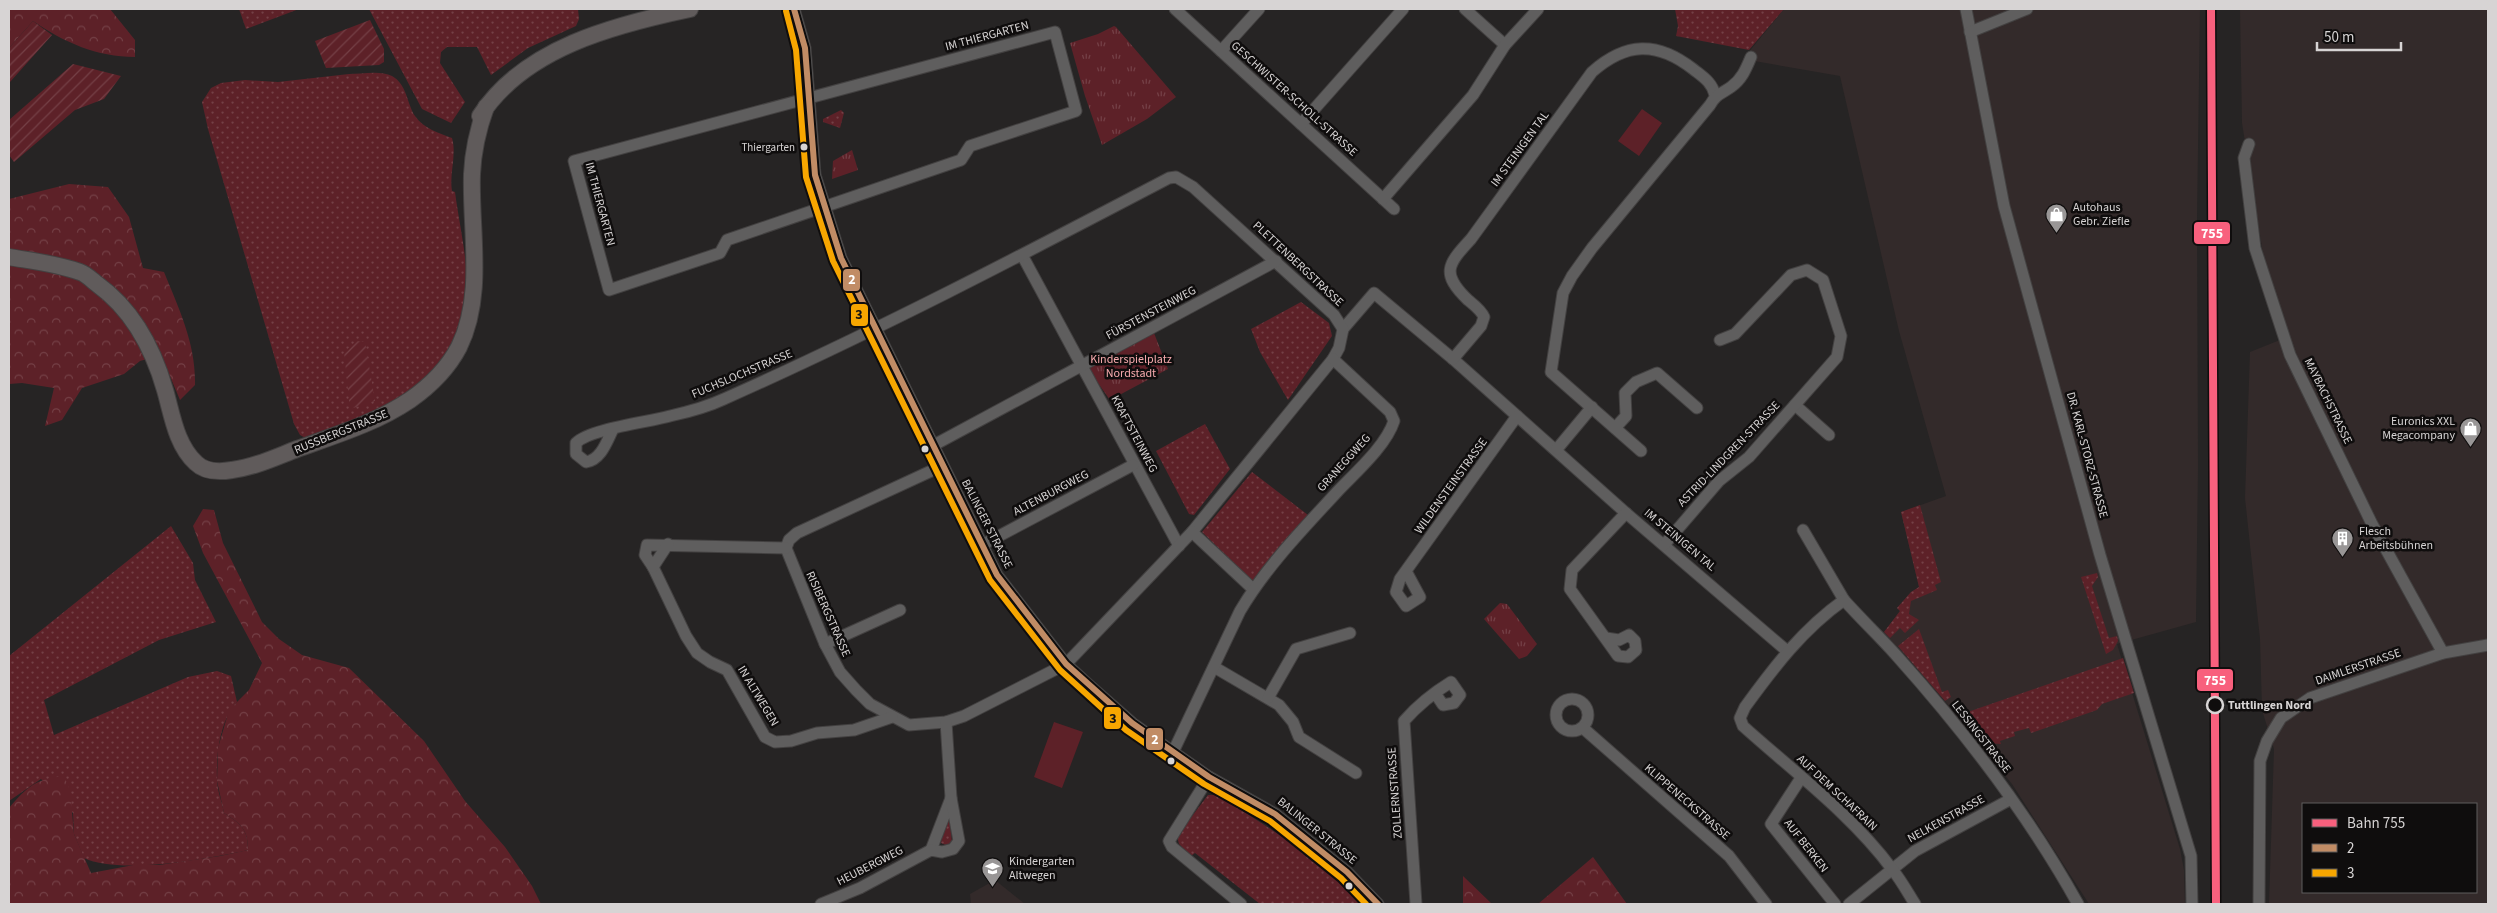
<svg xmlns="http://www.w3.org/2000/svg" width="2497" height="913" viewBox="0 0 2497 913" font-family="'Source Sans 3',sans-serif">
	<style>
		.built { fill: #332a2a; fill-rule: evenodd }
		.grass { fill: url(#grass-dots) }
		.forest { fill: url(#forest-crowns) }
		.park { fill: url(#park-tufts) }
		.garden { fill: url(#garden-furrows) }
		.pitch { fill: #5d2128 }
		.lines { fill: none; stroke-linecap: round; stroke-linejoin: round }
		.street-casing { stroke: #434141; stroke-width: 13 }
		.secondary-casing { stroke: #434141; stroke-width: 18 }
		.street { stroke: #5f5e5e; stroke-width: 11 }
		.secondary { stroke: #605b5b; stroke-width: 16 }
		.bus-1-casing { stroke: #0f0d0d; stroke-width: 10 }
		.bus-2-casing { stroke: #0f0d0d; stroke-width: 10 }
		.bus-1 { stroke: #c18c65; stroke-width: 6 }
		.bus-2 { stroke: #f7a600; stroke-width: 6 }
		.rail-1-casing { stroke: #0f0d0d; stroke-width: 11 }
		.rail-1 { stroke: #f8607d; stroke-width: 8 }
		.bus-dot { fill: #d7d4d4; stroke: #0f0d0d; stroke-width: 2 }
		.stop-dot { fill: #0f0d0d; stroke: #d7d4d4; stroke-width: 2.5 }
		.labels { text-anchor: middle; dominant-baseline: central; stroke-width: 5; stroke-linejoin: round; paint-order: stroke }
		.bus-label { font-size: 11px; fill: #d7d4d4; stroke: #0f0d0d; text-anchor: end }
		.street-label { font-size: 12px; fill: #d7d4d4; stroke: #0f0d0d }
		.poi-label { font-size: 12px; fill: #d7d4d4; stroke: #0f0d0d; text-anchor: start }
		.park-label { font-size: 12px; fill: #f8abae; stroke: #0f0d0d }
		.stop-label { font-size: 12px; font-weight: bold; fill: #d7d4d4; stroke: #0f0d0d; text-anchor: start }
		.line-badge { stroke: #0f0d0d; stroke-width: 2 }
		.badge-label { font-size: 14px; text-anchor: middle; font-weight: bold; fill: #fff }
		.pale-badge-label { font-size: 14px; text-anchor: middle; font-weight: bold; fill: #111 }
	</style>
	<defs>
		<pattern id="grass-dots" width="8" height="8" patternUnits="userSpaceOnUse" patternTransform="scale(1.25)"><rect width="8" height="8" fill="#5d2128"/><path d="M2 2h.1M6 6h.1" fill="none" stroke="#744046" stroke-width="1.8" stroke-linecap="round"/></pattern>
		<pattern id="forest-crowns" width="20" height="18" patternUnits="userSpaceOnUse" patternTransform="scale(1.25)"><rect width="20" height="18" fill="#5d2128"/><path d="M2 6a3 3 0 1 1 6 0M12 15a3 3 0 1 1 6 0" fill="none" stroke="#744046"/></pattern>
		<pattern id="park-tufts" width="24" height="20" patternUnits="userSpaceOnUse" patternTransform="scale(1.25)"><rect width="24" height="20" fill="#5d2128"/><path d="M3 7l-1-3M5 7V3M7 7l1-3M15 17l-1-3M17 17v-4M19 17l1-3" fill="none" stroke="#744046"/></pattern>
		<pattern id="garden-furrows" width="10" height="10" patternUnits="userSpaceOnUse" patternTransform="scale(1.25)"><rect width="10" height="10" fill="#5d2128"/><path d="M-1 1l2-2M0 10L10 0M9 11l2-2" fill="none" stroke="#744046"/></pattern>
	</defs>
	<rect width="100%" height="100%" fill="#262424"/>
	<g class="built">
		<path d="M1784 9H2200L2197 218 2198 466 2196 622 2117 644 2180 849 2184 870 2185 904H2089L2012 784 1945 701 1884 632 1900 611 1897 608 1911 592 1919 587 1901 512 1946 496 1899 331 1840 76 1743 59Z"/>
		<path d="M2240 9H2488V904H2269L2274 749 2262 710 2260 639 2245 498 2250 352 2290 336 2264 260 2242 123ZM2303 804H2476V892H2303Z"/>
		<path d="M995 880 1025 904H971L970 894Z"/>
	</g>
	<g class="grass">
		<path d="M239 9H299L246 29Z"/>
		<path d="M369 9H578L579 19 576 26 528 48 491 75 477 47H447L441 52 440 63 465 102 451 123 422 109Z"/>
		<path d="M1675 9H1784L1749 50 1676 36 1678 26Z"/>
		<path d="M349 74C361 74 381 70 392 76 407 84 407 104 415 116 424 129 439 133 452 138 457 155 449 174 452 191L455 192C459 223 468 260 467 291 465 339 434 381 393 405 371 418 333 430 309 440L300 435 294 424 208 129 202 102 211 88 221 83 245 80 278 82Z"/>
		<path d="M841 110 844 113 840 128 823 122V119Z"/>
		<path d="M1301 302 1329 323 1332 336 1288 400 1260 352 1251 329Z"/>
		<path d="M1205 424 1230 469 1194 515 1189 514 1156 451Z"/>
		<path d="M1252 472 1308 515 1256 585 1202 532Z"/>
		<path d="M1920 505 1941 582 1935 585 1937 590 1911 601 1909 614 1919 620 1905 633 1900 628 1890 638 1884 632 1900 611 1897 608 1911 592 1919 587 1901 512Z"/>
		<path d="M171 526 193 563 195 580 216 622 159 640 44 700 54 735 188 677 217 671 231 676 237 702C220 720 216 755 217 779 217 790 222 802 224 813 241 824 248 829 248 850 208 859 120 875 84 858L74 834 73 813 41 779 9 801V656Z"/>
		<path d="M2097 573 2098 577 2092 586 2109 638 2117 636 2118 641 2113 650 2106 654 2081 577Z"/>
		<path d="M1919 629 1942 692 1948 690 1951 697 1945 701 1898 646Z"/>
		<path d="M2123 658 2134 693 2102 704 2097 710 2031 733 2029 728 2014 732 2015 736 2000 741 2001 744 1986 743 1962 714Z"/>
		<path d="M1208 795H1218L1312 856 1361 904H1260L1195 853 1191 856 1179 844 1177 836Z"/>
		<path d="M949 816 952 842 948 846 941 843 942 833Z"/>
	</g>
	<g class="forest">
		<path d="M9 9H110L135 40V57C97 57 63 42 33 21L9 48Z"/>
		<path d="M69 184 108 187 129 217 143 268 164 272C179 309 196 344 195 385L180 400 161 355 140 361 124 374 82 388 62 420 45 426 54 388 22 383 9 384V199Z"/>
		<path d="M203 509 214 510 223 543 262 622 279 639 302 655 349 668 424 741 465 801 505 847 532 886 541 904H9V808C28 786 34 780 64 776L70 790 74 834 91 873 139 864 159 865 220 856 248 850C248 829 241 824 224 813L217 781 218 748 229 710 249 690 262 663 203 553 193 526Z"/>
		<path d="M1593 857 1627 904H1538Z"/>
		<path d="M1463 876 1492 904H1463Z"/>
	</g>
	<g class="park">
		<path d="M1114 26 1116 27 1176 97 1147 119 1102 145 1085 96 1070 43 1098 34Z"/>
		<path d="M852 150 858 170 832 179 833 161Z"/>
		<path d="M1154 333 1168 369 1110 400 1088 369 1121 349Z"/>
		<path d="M1500 603 1507 604 1537 644 1527 656 1519 659 1484 619Z"/>
	</g>
	<g class="garden">
		<path d="M370 20 384 49V62L379 65 326 68 315 41Z"/>
		<path d="M33 21 52 35 10 82 9 48Z"/>
		<path d="M73 64 121 76 104 99 75 110 14 162 9 155V120Z"/>
		<path d="M357 341 365 342 375 401 350 409 344 352Z"/>
	</g>
	<g class="pitch">
		<path d="M1642 109 1662 123 1639 156 1618 141Z"/>
		<path d="M1054 722 1083 732 1062 788 1034 777Z"/>
	</g>
	<g class="lines">
		<defs>
			<g id="street">
				<path d="M794 9 805 48 815 175 841 258 997 575 1066 664 1091 687 1132 723 1173 752 1209 777 1275 814 1347 872 1378 904"/>
				<path d="M1175 9 1394 209"/>
				<path d="M1465 9 1505 45"/>
				<path d="M1966 9 2004 206 2100 555 2191 856 2192 904"/>
				<path d="M1055 32 1076 111 970 146 961 160 727 240 720 253 609 290 574 161Z"/>
				<path d="M1970 32 2027 9"/>
				<path d="M1221 51 1259 9"/>
				<path d="M1301 124 1403 9"/>
				<path d="M2249 144 2244 158 2255 248 2290 355 2372 524 2443 653"/>
				<path d="M1383 199 1473 95 1505 45 1538 9"/>
				<path d="M1022 255 1179 546"/>
				<path d="M1343 329 1374 293 1453 359 1626 513 1787 651"/>
				<path d="M1453 359 1481 326 1484 317C1481 310 1474 305 1468 300 1440 273 1448 264 1471 239L1592 72C1626 42 1657 41 1693 69 1703 77 1712 82 1715 95"/>
				<path d="M1795 405 1829 435"/>
				<path d="M1615 428 1626 416 1625 393 1636 382 1657 373 1697 408"/>
				<path d="M613 429C607 441 601 460 586 462L576 454V443C589 429 649 422 670 416 688 412 707 407 724 399 875 332 1022 255 1169 178L1176 177 1193 187 1334 315 1343 329 1339 348 1333 359 1192 532 1066 664 964 716 946 722 909 725 870 704 856 690 840 672 825 644 786 548 789 540 797 533 942 466"/>
				<path d="M934 445 1276 261"/>
				<path d="M1557 449 1592 407"/>
				<path d="M1641 451 1551 372 1563 293 1572 276 1592 248 1710 105C1716 94 1721 94 1731 87 1742 79 1746 69 1751 57"/>
				<path d="M1803 530 1844 600"/>
				<path d="M1192 532 1253 589"/>
				<path d="M982 545 1133 465"/>
				<path d="M1664 545 1719 481 1749 457 1837 357 1841 336 1823 280 1807 270 1791 275 1735 334 1720 340"/>
				<path d="M786 548 647 545 645 555 653 567 686 636 697 653 710 662 727 670 765 737 775 742 791 741 817 733 854 730 892 717"/>
				<path d="M653 567 668 544"/>
				<path d="M1406 571 1420 597 1406 606 1396 592 1400 579 1517 416"/>
				<path d="M1606 638 1619 640 1629 635 1635 641 1636 650 1628 657 1618 656 1570 589 1572 570 1626 513"/>
				<path d="M825 644 900 610"/>
				<path d="M1214 667 1279 705 1293 722 1299 737 1356 773"/>
				<path d="M1268 698 1296 649 1350 633"/>
				<circle cx="1572" cy="715" r="16"/>
				<path d="M1583 728 1729 856 1766 904"/>
				<path d="M1173 752 1240 611C1266 567 1302 530 1337 492 1355 473 1386 446 1394 421L1390 412 1333 359"/>
				<path d="M1209 777 1169 841 1172 847 1241 904"/>
				<path d="M1801 778 1771 824 1835 904"/>
				<path d="M931 850 951 798"/>
				<path d="M821 904 860 888 931 850 942 852 953 849 959 841 951 798 946 722"/>
				<path d="M1416 904 1404 721C1418 705 1433 693 1451 682L1460 695 1454 703 1443 705 1435 693"/>
				<path d="M1849 904 1915 851 2011 799"/>
				<path d="M1915 904C1908 893 1901 880 1892 869 1851 814 1794 772 1743 726L1740 718 1745 707C1774 667 1803 629 1844 600 1861 619 1879 636 1896 655 1965 732 2028 814 2078 904"/>
				<path d="M2259 904 2260 761 2267 741 2281 718 2310 698 2443 653 2488 645"/>
			</g>
			<g id="secondary">
				<path d="M480 116C524 48 614 25 690 9"/>
				<path d="M9 257C32 261 58 264 80 272 86 274 92 280 97 284 133 310 153 348 165 390 172 414 176 445 196 463 205 472 220 472 232 470 255 467 276 457 297 449 336 435 376 423 410 400 430 386 448 368 459 347 485 294 470 230 472 174 473 151 478 129 486 107"/>
			</g>
		</defs>
		<use href="#street" class="street-casing"/>
		<use href="#secondary" class="secondary-casing"/>
		<use href="#street" class="street"/>
		<use href="#secondary" class="secondary"/>
		<defs>
			<path id="bus-1" d="M794 9 805 48 815 175 841 258 997 575 1066 664 1132 723 1209 777 1275 814 1347 872 1378 904"/>
			<path id="bus-2" d="M786 11 796 50 806 177 833 261 990 580 1060 670 1126 730 1204 784 1270 821 1341 878 1366 904"/>
		</defs>
		<use href="#bus-1" class="bus-1-casing"/>
		<use href="#bus-2" class="bus-2-casing"/>
		<use href="#bus-1" class="bus-1"/>
		<use href="#bus-2" class="bus-2"/>
		<defs>
			<path id="rail-1" d="M2211 9 2216 904"/>
		</defs>
		<use href="#rail-1" class="rail-1-casing"/>
		<use href="#rail-1" class="rail-1"/>
	</g>
	<defs>
		<symbol id="shop-pin" viewBox="-11 -11 22 30"><path d="M0 17L-7.5 6A9.5 9.5 0 1 1 7.5 6Z" fill="#999696" stroke="#0f0d0d"/><path d="M-5-2.5h2.3a2.7 3.5 0 0 1 5.4 0H5L5.5 6h-11ZM-1.5-2.5h3a1.5 2.3 0 0 0-3 0Z" fill="#fff"/></symbol>
		<symbol id="building-pin" viewBox="-11 -11 22 30"><path d="M0 17L-7.5 6A9.5 9.5 0 1 1 7.5 6Z" fill="#999696" stroke="#0f0d0d"/><path d="M-4-6H4V6H1V3H-1V6H-4ZM-2.5-4.3h1.7v1.8h-1.7ZM.8-4.3h1.7v1.8H.8ZM-2.5-1h1.7V.8h-1.7ZM.8-1h1.7V.8H.8Z" fill="#fff"/></symbol>
		<symbol id="school-pin" viewBox="-11 -11 22 30"><path d="M0 17L-7.5 6A9.5 9.5 0 1 1 7.5 6Z" fill="#999696" stroke="#0f0d0d"/><path d="M0-5L7-2L0 1L-7-2ZM-4 1L0 2.5L4 1V4Q0 6-4 4Z" fill="#fff"/></symbol>
	</defs>
	<g fill-rule="evenodd">
		<use href="#shop-pin" x="2044" y="202" width="25" height="34"/>
		<use href="#shop-pin" x="2458" y="416" width="25" height="34"/>
		<use href="#building-pin" x="2330" y="526" width="25" height="34"/>
		<use href="#school-pin" x="980" y="856" width="25" height="34"/>
	</g>
	<g class="bus-dot">
		<circle cx="804" cy="147" r="4.5"/>
		<circle cx="925" cy="449" r="4.5"/>
		<circle cx="1171" cy="761" r="4.5"/>
		<circle cx="1349" cy="886" r="4.5"/>
	</g>
	<circle class="stop-dot" cx="2215" cy="705" r="8"/>
	<g class="labels">
		<g class="bus-label">
			<text x="795" y="147">Thiergarten</text>
		</g>
		<g class="street-label">
			<text transform="translate(987 36) rotate(-15)">IM THIERGARTEN</text>
			<text transform="translate(1294 99) rotate(42)">GESCHWISTER-SCHOLL-STRASSE</text>
			<text transform="translate(1520 149) rotate(-54)">IM STEINIGEN TAL</text>
			<text transform="translate(600 204) rotate(75)">IM THIERGARTEN</text>
			<text transform="translate(1298 264) rotate(43)">PLETTENBERGSTRASSE</text>
			<text transform="translate(1151 313) rotate(-28)">FÜRSTENSTEINWEG</text>
			<text transform="translate(742 374) rotate(-23)">FUCHSLOCHSTRASSE</text>
			<text transform="translate(2328 401) rotate(64)">MAYBACHSTRASSE</text>
			<text transform="translate(341 432) rotate(-22)">RUSSBERGSTRASSE</text>
			<text transform="translate(1134 434) rotate(62)">KRAFTSTEINWEG</text>
			<text transform="translate(1729 454) rotate(-46)">ASTRID-LINDGREN-STRASSE</text>
			<text transform="translate(2087 455) rotate(75)">DR. KARL-STORZ-STRASSE</text>
			<text transform="translate(1344 463) rotate(-48)">GRANEGGWEG</text>
			<text transform="translate(1451 486) rotate(-54)">WILDENSTEINSTRASSE</text>
			<text transform="translate(1051 493) rotate(-28)">ALTENBURGWEG</text>
			<text transform="translate(987 524) rotate(63)">BALINGER STRASSE</text>
			<text transform="translate(1680 540) rotate(40)">IM STEINIGEN TAL</text>
			<text transform="translate(828 614) rotate(66)">RISIBERGSTRASSE</text>
			<text transform="translate(2358 667) rotate(-19)">DAIMLERSTRASSE</text>
			<text transform="translate(758 696) rotate(59)">IN ALTWEGEN</text>
			<text transform="translate(1981 737) rotate(52)">LESSINGSTRASSE</text>
			<text transform="translate(1395 793) rotate(-94)">ZOLLERNSTRASSE</text>
			<text transform="translate(1837 793) rotate(43)">AUF DEM SCHAFRAIN</text>
			<text transform="translate(1687 802) rotate(41)">KLIPPENECKSTRASSE</text>
			<text transform="translate(1946 819) rotate(-29)">NELKENSTRASSE</text>
			<text transform="translate(1317 831) rotate(39)">BALINGER STRASSE</text>
			<text transform="translate(1806 846) rotate(52)">AUF BERKEN</text>
			<text transform="translate(870 866) rotate(-27)">HEUBERGWEG</text>
		</g>
		<g class="poi-label">
			<text x="2073" y="207">Autohaus<tspan x="2073" dy="14">Gebr. Ziefle</tspan></text>
			<text x="2455" y="421" text-anchor="end">Euronics XXL<tspan x="2455" dy="14">Megacompany</tspan></text>
			<text x="2359" y="531">Flesch<tspan x="2359" dy="14">Arbeitsbühnen</tspan></text>
			<text x="1009" y="861">Kindergarten<tspan x="1009" dy="14">Altwegen</tspan></text>
		</g>
		<g class="park-label">
			<text x="1131" y="359">Kinderspielplatz<tspan x="1131" dy="14">Nordstadt</tspan></text>
		</g>
		<g class="stop-label">
			<text x="2228" y="705">Tuttlingen Nord</text>
		</g>
	</g>
	<g class="line-badge">
		<rect x="2193" y="221" width="38" height="24" rx="5" fill="#f8607d"/>
		<rect x="842" y="268" width="19" height="24" rx="5" fill="#c18c65"/>
		<rect x="850" y="303" width="19" height="24" rx="5" fill="#f7a600"/>
		<rect x="2196" y="668" width="38" height="24" rx="5" fill="#f8607d"/>
		<rect x="1103" y="706" width="19" height="24" rx="5" fill="#f7a600"/>
		<rect x="1145" y="727" width="19" height="24" rx="5" fill="#c18c65"/>
	</g>
	<g class="badge-label">
		<text x="2212" y="238">755</text>
		<text x="852" y="284">2</text>
		<text x="2215" y="685">755</text>
		<text x="1155" y="744">2</text>
	</g>
	<g class="pale-badge-label">
		<text x="859" y="319">3</text>
		<text x="1113" y="723">3</text>
	</g>
	<rect width="2497" height="913" fill="none" stroke="#d7d4d4" stroke-width="20"/>
	<rect x="2302" y="803" width="175" height="90" fill="#0f0d0d" stroke="#5f5d5d"/>
	<rect x="2312" y="819" width="25" height="8" fill="#f8607d" stroke="#5f5d5d"/>
	<text x="2347" y="828" font-size="15" fill="#d7d4d4">Bahn 755</text>
	<rect x="2312" y="844" width="25" height="8" fill="#c18c65" stroke="#5f5d5d"/>
	<text x="2347" y="853" font-size="15" fill="#d7d4d4">2</text>
	<rect x="2312" y="869" width="25" height="8" fill="#f7a600" stroke="#5f5d5d"/>
	<text x="2347" y="878" font-size="15" fill="#d7d4d4">3</text>
	<path d="M2317 42v8h84v-8" fill="none" stroke="#d7d4d4" stroke-width="2.5"/>
	<text x="2324" y="42" font-size="15" fill="#d7d4d4" stroke="#0f0d0d" stroke-width="4" paint-order="stroke">50 m</text>
</svg>
